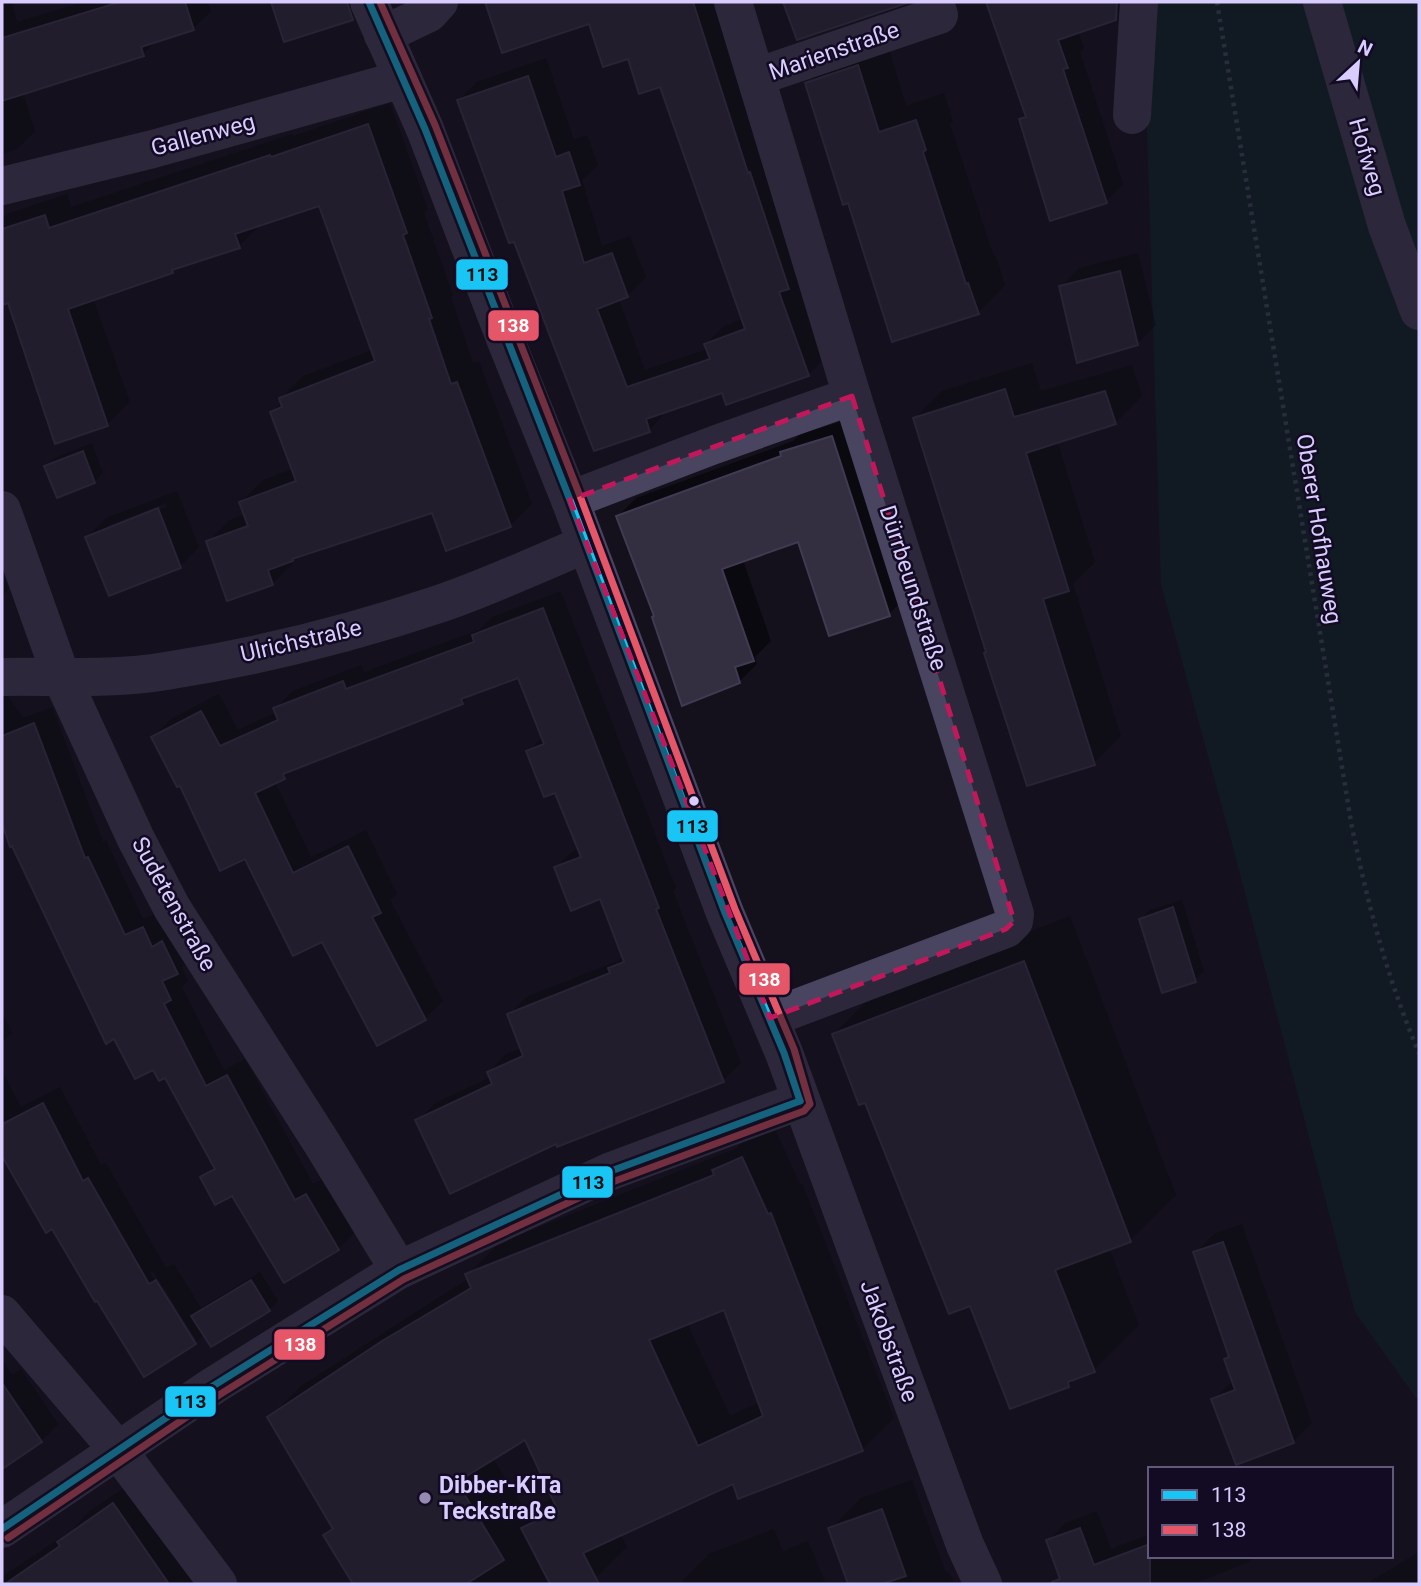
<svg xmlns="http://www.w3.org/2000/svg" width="1421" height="1586" viewBox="0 0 1421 1586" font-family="Roboto,sans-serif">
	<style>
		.green { fill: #0f272b }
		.shadow { fill: #0007; fill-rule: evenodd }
		.building { fill: #332e40; stroke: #413a52; stroke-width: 2; fill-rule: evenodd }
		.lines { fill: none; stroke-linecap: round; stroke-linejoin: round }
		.path { stroke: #434f61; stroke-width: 4.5; stroke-dasharray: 3.5 5; stroke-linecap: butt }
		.minor { stroke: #49445f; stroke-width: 38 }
		.bus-1-casing { stroke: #120b23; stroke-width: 12 }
		.bus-2-casing { stroke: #120b23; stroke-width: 12 }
		.bus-1 { stroke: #18c5f4; stroke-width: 7 }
		.bus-2 { stroke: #e45668; stroke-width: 7 }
		.marked { fill: none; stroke: #c2185b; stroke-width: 5; stroke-dasharray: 14 9; stroke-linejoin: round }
		.bus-dot { fill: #d9cdff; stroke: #120b23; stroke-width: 2.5 }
		.poi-dot { fill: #948bb0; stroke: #120b23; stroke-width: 2.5 }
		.labels { text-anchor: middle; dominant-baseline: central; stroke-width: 5; stroke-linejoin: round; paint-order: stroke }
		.street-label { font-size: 23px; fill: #d9cdff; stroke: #120b23 }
		.poi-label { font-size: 23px; font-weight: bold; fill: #d9cdff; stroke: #120b23; text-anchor: start }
		.line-badge { stroke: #120b23; stroke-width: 2.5 }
		.badge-label { font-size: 19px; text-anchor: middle; font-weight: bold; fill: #fff }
		.pale-badge-label { font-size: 19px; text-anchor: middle; font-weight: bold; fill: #111 }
	</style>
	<rect width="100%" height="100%" fill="#14111d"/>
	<path class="green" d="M1150 2H1419V1402L1355 1312 1233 847 1161 584 1145 64Z"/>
	<g class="shadow">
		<path d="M2 2H12L17 22 83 2H208L211 11 193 29 157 40 143 54 23 93 35 131 17 149 2 154Z"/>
		<path d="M272 2H356L333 25 286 40Z"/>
		<path d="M487 2H716L827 356 808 375 723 391 667 410 650 430 595 449 459 100 477 82 546 58 574 140 587 135 598 165 582 180 602 246 630 236 646 277 627 296 619 299 645 370 708 349 706 344 724 326 743 319 661 84 590 21 503 50Z"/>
		<path d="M786 2H892L885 8 798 38Z"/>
		<path d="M988 2H1129L1111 19 1078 31 1084 49 1080 52 1123 184 1106 201 1021 120 1026 114Z"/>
		<path d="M886 39 906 106 944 93 953 121 950 124 994 257 996 256 1005 285 978 313 849 201 807 84 835 56Z"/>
		<path d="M390 103 428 209 424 213 453 295 451 297 473 363 479 361 532 504 510 526 433 511 296 556 293 559 294 562 272 584 208 542 230 520 245 514 241 502 263 480 293 469 272 412 282 402 281 398 303 376 372 350 320 204 261 224 239 246 177 267 172 272 93 299 130 402 107 424 56 442 2 283V219L7 214 67 194 71 207 292 134 293 136Z"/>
		<path d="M1138 253 1156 325 1137 344 1061 287 1079 268Z"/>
		<path d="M1032 363 1041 391 1132 365 1142 396 1115 423 1057 441 1095 562 1073 584 1121 736 1094 763 988 651 915 418 942 391Z"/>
		<path d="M850 419 907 596 889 614 799 540 743 560 771 641 755 657 757 664 739 682 656 615 618 516 636 498 793 441 800 434Z"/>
		<path d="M92 443 103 473 94 482 46 467 55 458Z"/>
		<path d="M177 491 199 547 180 566 110 593 87 537 106 518ZM166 503 167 507 107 530V526Z"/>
		<path d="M2 566 8 590 2 596Z"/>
		<path d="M561 591 676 888 673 891 741 1063 723 1080 558 1145 557 1142 418 1121 435 1103 491 1077 489 1072 506 1054 522 1048 509 1015 526 997 618 961 624 955 601 897 556 867 574 850 579 848 556 791 528 752 543 737 519 676 471 694 462 703 293 768 284 777 275 782 311 857 366 830 397 894 390 900 443 1001 425 1019 322 940 180 784 153 737 171 719 219 694 238 730 277 712 275 709 293 691 361 665 364 672 479 630 492 617Z"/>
		<path d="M2 688 23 718 52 707 103 842 106 840 143 919 161 911 195 954 182 967 188 981 182 987 224 1070 245 1059 313 1184 324 1178 356 1231 338 1249 202 1178 215 1165 166 1075 13 843 11 844 2 818 4 806 2 801Z"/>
		<path d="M1182 900 1204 971 1195 980 1141 919 1150 910Z"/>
		<path d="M1070 916 1176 1195 1130 1240 1109 1248 1139 1325 1094 1370 1077 1377 1069 1385 971 1304 834 1034 879 989ZM1053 1262 1089 1353H1085L1050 1263Z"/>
		<path d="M2 1012 12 1033 2 1042Z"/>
		<path d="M2 1071 21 1107 60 1087 101 1165 106 1163 166 1268 174 1264 201 1308 260 1272 278 1301 269 1310 212 1344 205 1334 195 1343 145 1375 97 1298 95 1299 53 1227 47 1230 5 1157 2 1159ZM153 1271 197 1341H192L150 1273Z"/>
		<path d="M774 1127 800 1184 802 1183 894 1418 862 1450 734 1482 620 1534 627 1547 595 1578 584 1584H355L326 1535 334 1527 269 1418 301 1386 469 1278 468 1275 499 1243 737 1148 746 1139ZM725 1308 760 1402 730 1416 687 1323ZM525 1438 553 1498 525 1511 493 1458Z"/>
		<path d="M1242 1224 1312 1423 1293 1442 1213 1400 1234 1380 1226 1360 1230 1355 1195 1253 1214 1234Z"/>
		<path d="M2 1359 12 1375 21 1369 58 1424 41 1441 2 1467Z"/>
		<path d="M145 1473 221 1584H2V1577L72 1530 90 1511Z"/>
		<path d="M912 1480 946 1573 949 1572 954 1584H850L830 1529 861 1498Z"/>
		<path d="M1097 1511 1111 1549 1150 1534V1556H1255L1249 1562 1193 1584H1087L1082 1570 1048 1541 1065 1523Z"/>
		<path d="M774 1529 783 1551 808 1541 826 1584H680L709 1554Z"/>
		<path d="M1419 1552V1584H1366Z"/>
	</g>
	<g class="building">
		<path d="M120 2H185L194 30 141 47 144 56 2 101V38Z"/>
		<path d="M271 2H347L353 20 284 42Z"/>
		<path d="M485 2H693L748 173 750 172 789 289 779 292 809 376 726 405 722 393 646 419 650 432 594 451 514 242 509 243 457 100 528 76 556 157 569 152 580 185 562 191 584 263 612 253 628 297 597 309 627 387 710 359 704 344 745 329 660 87 639 94 628 59 603 67 589 24 502 53Z"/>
		<path d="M783 2H910L797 40Z"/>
		<path d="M986 2H1117L1116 20 1058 40 1068 68 1063 69 1107 203 1050 221 1019 119 1026 117Z"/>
		<path d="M858 65 879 132 916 120 926 150 923 152 966 284 968 283 979 314 892 342 848 203 843 205 805 83Z"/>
		<path d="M368 124 407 233 403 235 432 318 429 319 451 384 457 382 511 527 446 551 432 513 292 559 293 561 268 570 273 585 227 601 206 541 248 526 239 502 296 481 270 412 282 407 279 398 375 361 319 206 235 234 240 248 172 270 173 273 68 309 108 426 55 444 8 303 2 305V229L45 215 49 228 270 155 271 157Z"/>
		<path d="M1120 271 1138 345 1077 363 1059 286Z"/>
		<path d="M1005 389 1014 417 1105 391 1116 424 1026 453 1069 591 1043 599 1095 765 1027 786 984 653 986 652 913 418Z"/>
		<path d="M832 436 890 616 829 636 798 542 722 569 754 661 735 667 740 683 682 706 652 617 654 616 616 516 781 456 780 452Z"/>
		<path d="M83 451 95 483 57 498 44 466Z"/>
		<path d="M158 508 181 568 109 596 85 537Z"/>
		<path d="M543 608 659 908 656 909 724 1082 557 1147 556 1144 450 1194 415 1120 492 1084 487 1072 523 1056 507 1014 610 973 608 968 624 962 600 899 571 911 554 867 581 857 555 793 544 797 526 751 544 744 518 678 461 699 463 704 283 774 285 779 255 793 293 873 348 846 381 913 372 917 426 1020 377 1046 322 942 293 956 245 859 220 871 180 786 177 787 151 737 201 711 220 746 278 720 273 708 343 681 346 689 474 642 472 635Z"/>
		<path d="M34 723 85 858 88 857 125 935 143 927 152 947 162 941 178 974 162 981 171 1000 164 1004 206 1086 227 1075 295 1200 306 1194 339 1250 284 1283 232 1196 215 1205 200 1177 215 1169 165 1078 159 1081 153 1070 135 1079 114 1039 106 1044 12 846 10 847 2 823V736Z"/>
		<path d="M1173 907 1196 982 1162 993 1139 919Z"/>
		<path d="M1024 961 1131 1242 1055 1270 1095 1372 1068 1382 1069 1387 1010 1409 970 1306 949 1314 865 1103 859 1105 832 1034Z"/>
		<path d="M43 1103 83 1181 88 1178 149 1284 156 1280 196 1344 144 1377 97 1301 95 1302 52 1229 46 1233 2 1156V1124Z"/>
		<path d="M742 1157 768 1214 771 1213 863 1451 738 1499 733 1484 583 1553 599 1584H550L521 1528 558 1511 525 1440 457 1482 504 1560 466 1584H353L323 1535 333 1529 267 1417 382 1341 471 1288 465 1274 714 1175 712 1170ZM724 1310 763 1416 698 1446 649 1340Z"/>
		<path d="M1223 1242 1294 1443 1236 1465 1211 1399 1235 1390 1224 1359 1229 1357 1193 1252Z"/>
		<path d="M251 1280 270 1311 211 1347 191 1316Z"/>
		<path d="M2 1383 42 1442 2 1469Z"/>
		<path d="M113 1503 169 1584H5L60 1546 57 1542Z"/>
		<path d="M882 1509 906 1576 882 1584H848L828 1528Z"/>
		<path d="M1080 1528 1094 1565 1150 1544V1584H1052V1582L1060 1579 1046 1540Z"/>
	</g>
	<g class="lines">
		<path class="path" d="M1217 2 1351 822C1367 902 1387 978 1419 1053"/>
		<g class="minor">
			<path d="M369 2 425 129 506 341 570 500 725 913 784 1053 965 1545 983 1584"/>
			<path d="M733 2 852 396 1015 914 1014 921 1006 929 770 1018"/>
			<path d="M1322 2 1387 226 1419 311"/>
			<path d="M383 35 429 13 439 2"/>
			<path d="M756 77 939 15 935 2"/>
			<path d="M1132 115 1139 2"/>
			<path d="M2 186 153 149 403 79"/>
			<path d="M570 500 714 445 852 396"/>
			<path d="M2 510 61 676 136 839 172 908 323 1145 399 1270"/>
			<path d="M2 677C56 676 112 680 166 671 257 657 352 633 439 604 489 587 538 564 586 544"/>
			<path d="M2 1314 117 1449 218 1584"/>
			<path d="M2 1529 213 1386 399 1270 611 1171 800 1101"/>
		</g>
		<defs>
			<g id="bus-1">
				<path d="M369 2 425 129 570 500 725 913 784 1053 800 1101"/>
				<path d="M2 1529 213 1386 399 1270 611 1171 800 1101"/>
			</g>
			<path id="bus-2" d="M8 1538 219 1395 404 1279 615 1181 804 1111 810 1104 794 1049 735 909 580 496 435 125 380 2"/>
		</defs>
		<use href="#bus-1" class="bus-1-casing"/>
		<use href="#bus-2" class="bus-2-casing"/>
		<use href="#bus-1" class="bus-1"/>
		<use href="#bus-2" class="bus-2"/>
	</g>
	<path d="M0 0H1421V1586H0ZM852 396 1014 921 1006 929 770 1018 570 500Z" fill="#14111d" fill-opacity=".55" fill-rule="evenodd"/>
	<path class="marked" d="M852 396 1014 921 1006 929 770 1018 570 500Z"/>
	<circle class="bus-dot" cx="694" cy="801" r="6"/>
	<circle class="poi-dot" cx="425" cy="1498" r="7"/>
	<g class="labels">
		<g class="street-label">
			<text transform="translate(834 51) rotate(-19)">Marienstraße</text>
			<text transform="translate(203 135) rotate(-15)">Gallenweg</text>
			<text transform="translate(1367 157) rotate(74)">Hofweg</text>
			<text transform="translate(1319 529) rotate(81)">Oberer Hofhauweg</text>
			<text transform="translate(913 588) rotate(72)">Dürrbeundstraße</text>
			<text transform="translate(301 641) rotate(-13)">Ulrichstraße</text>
			<text transform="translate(174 904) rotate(61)">Sudetenstraße</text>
			<text transform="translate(889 1341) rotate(70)">Jakobstraße</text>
		</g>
		<g class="poi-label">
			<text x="439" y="1485">Dibber-KiTa<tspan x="439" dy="26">Teckstraße</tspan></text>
		</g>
	</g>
	<g class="line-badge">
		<rect x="455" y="258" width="54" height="33" rx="7" fill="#18c5f4"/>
		<rect x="487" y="309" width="53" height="33" rx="7" fill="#e45668"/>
		<rect x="666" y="809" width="53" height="34" rx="7" fill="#18c5f4"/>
		<rect x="738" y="962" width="53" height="34" rx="7" fill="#e45668"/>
		<rect x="561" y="1165" width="53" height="34" rx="7" fill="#18c5f4"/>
		<rect x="273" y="1328" width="53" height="33" rx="7" fill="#e45668"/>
		<rect x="164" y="1385" width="53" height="33" rx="7" fill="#18c5f4"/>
	</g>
	<g class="badge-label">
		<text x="513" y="332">138</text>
		<text x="764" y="986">138</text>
		<text x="300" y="1351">138</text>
	</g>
	<g class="pale-badge-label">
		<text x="482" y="281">113</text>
		<text x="692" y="833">113</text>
		<text x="588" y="1189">113</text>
		<text x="190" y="1408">113</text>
	</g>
	<rect width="1421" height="1586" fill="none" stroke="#d9cdff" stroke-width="7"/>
	<rect x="1148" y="1467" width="245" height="91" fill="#120b23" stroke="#62597b" stroke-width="2"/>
	<rect x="1162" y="1490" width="35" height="10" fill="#18c5f4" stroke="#62597b" stroke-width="2"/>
	<text x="1211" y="1502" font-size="21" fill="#d9cdff">113</text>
	<rect x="1162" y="1525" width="35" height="10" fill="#e45668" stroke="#62597b" stroke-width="2"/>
	<text x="1211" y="1537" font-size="21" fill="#d9cdff">138</text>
	<g transform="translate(1358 63) rotate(26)" stroke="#120b23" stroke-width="5" paint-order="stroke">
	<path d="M0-5L12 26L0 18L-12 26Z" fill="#d9cdff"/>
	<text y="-10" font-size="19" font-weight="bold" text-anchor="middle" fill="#d9cdff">N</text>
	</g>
</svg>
